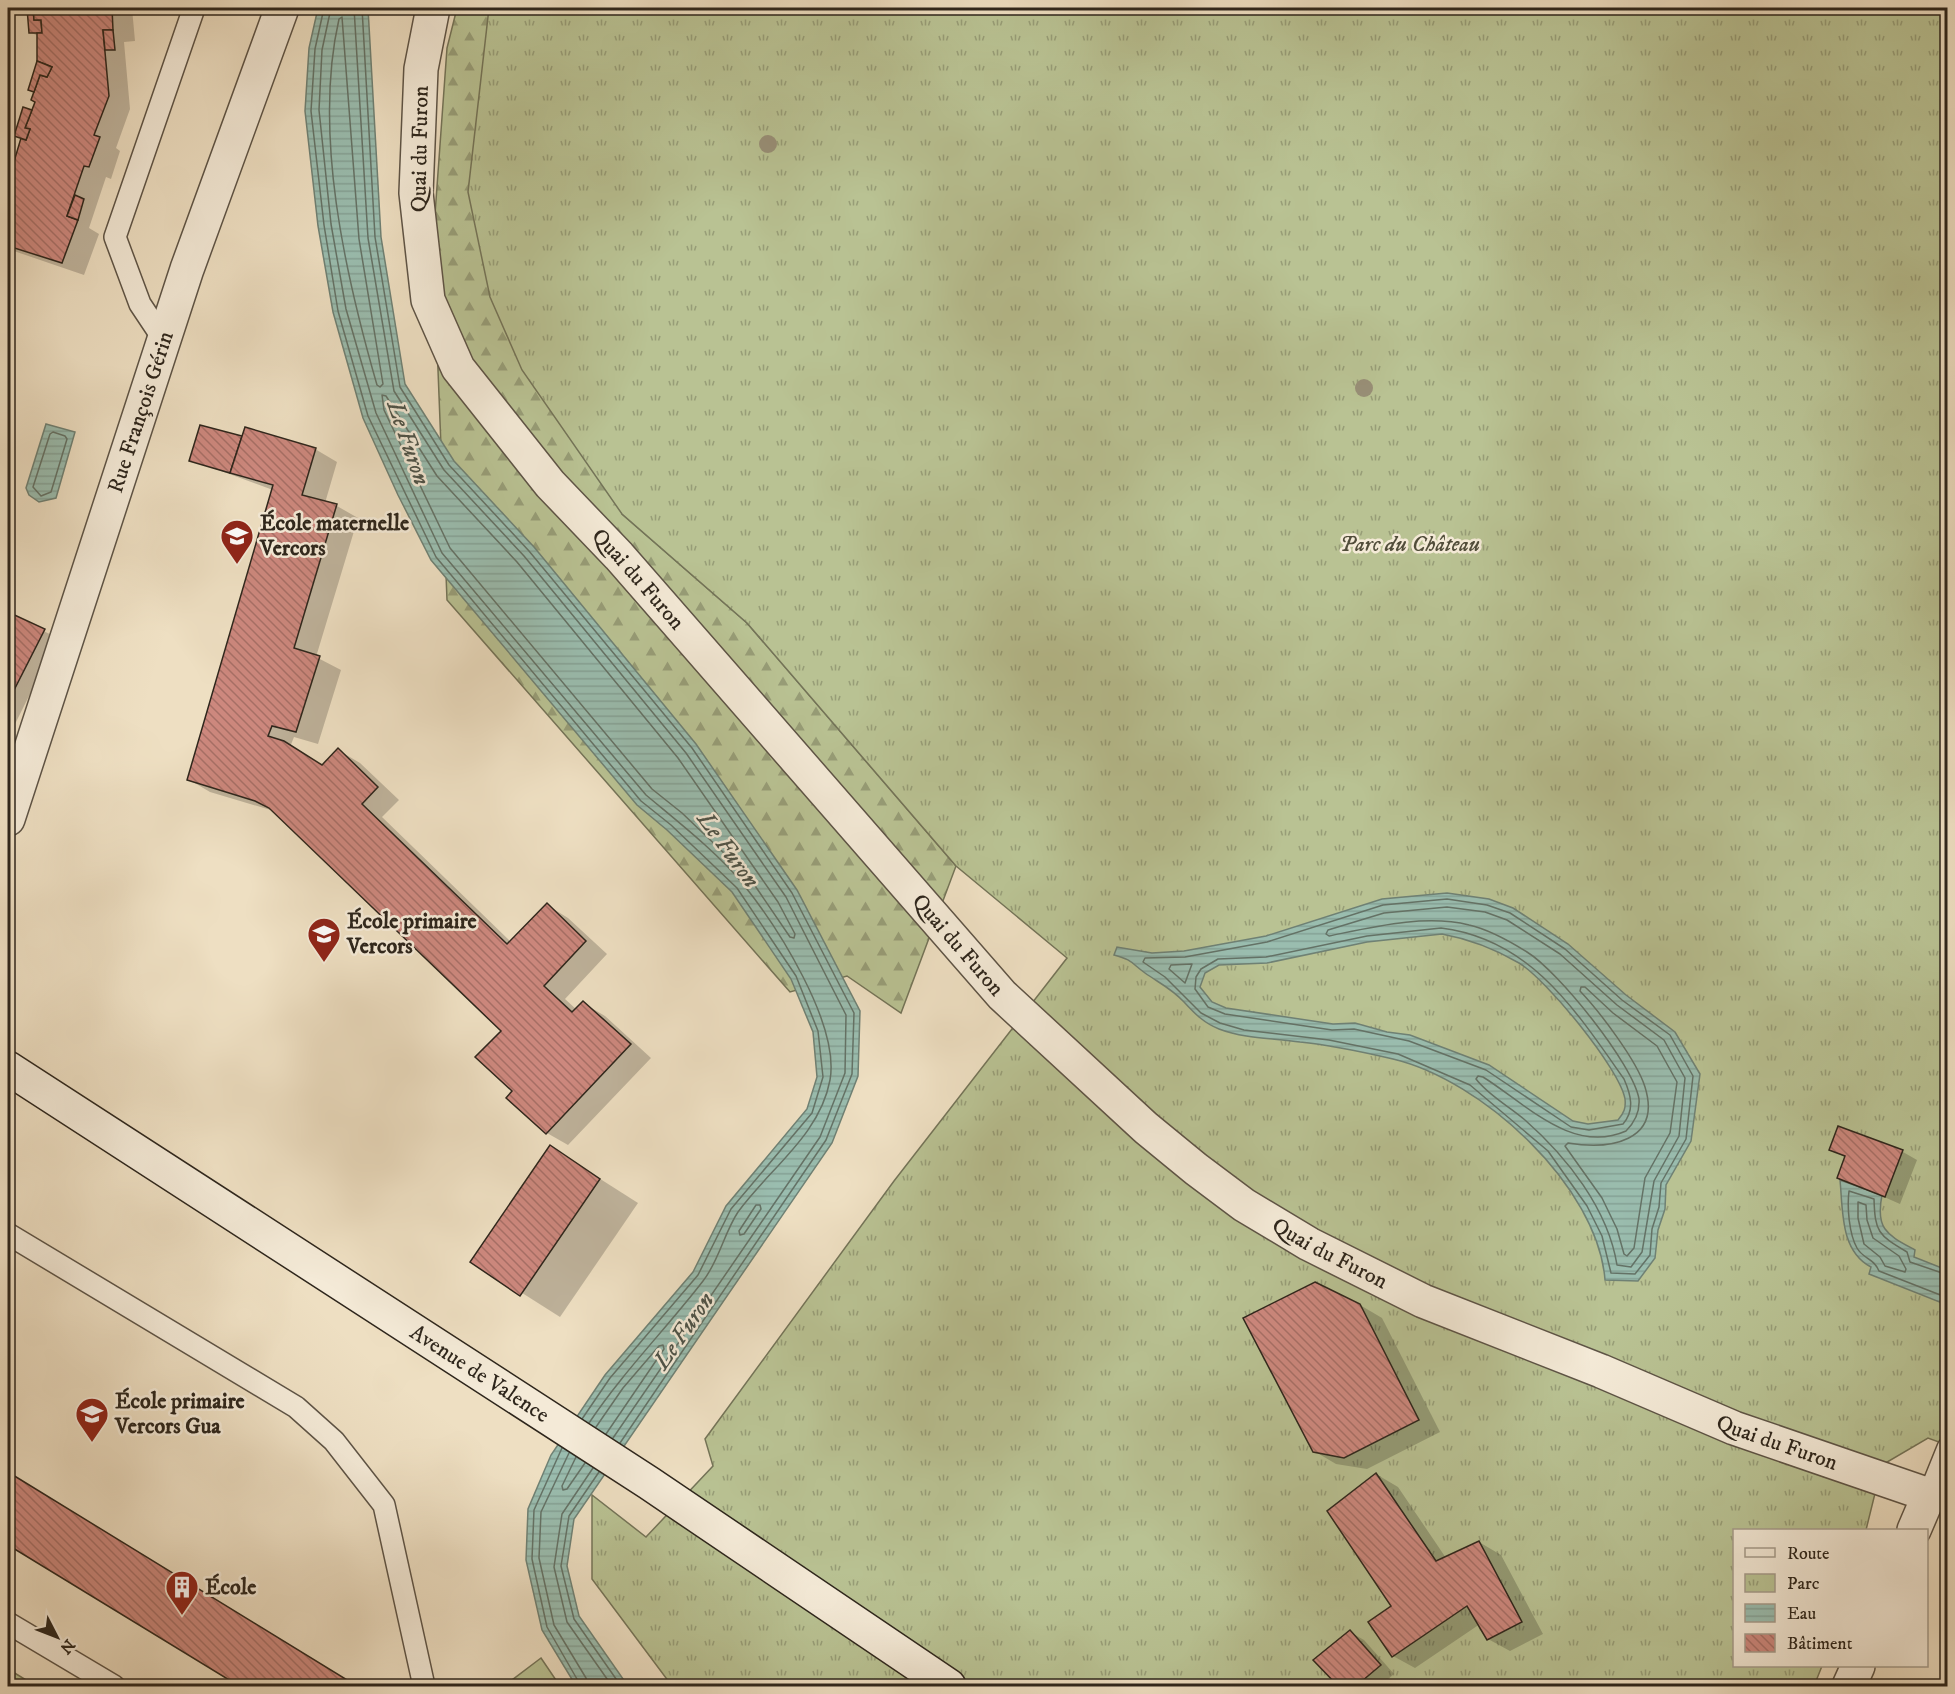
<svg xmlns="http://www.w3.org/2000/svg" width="1955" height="1694" viewBox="0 0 1955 1694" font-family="'IM FELL DW Pica',serif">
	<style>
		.grass { fill: #b9c293; stroke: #747458; stroke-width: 1.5 }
		.forest { fill: url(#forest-firs); stroke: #747458; stroke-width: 1.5 }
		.park { fill: url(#park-tufts); stroke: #747458; stroke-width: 1.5 }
		.water { fill: url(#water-rules); stroke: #6f8174; stroke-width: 1.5; fill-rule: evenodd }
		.shadow { fill: #0003 }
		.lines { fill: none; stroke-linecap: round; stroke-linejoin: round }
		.shore { stroke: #647266; stroke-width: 1.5 }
		.building { fill: url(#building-back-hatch); stroke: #2e261c; stroke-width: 1.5 }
		.lane-casing { stroke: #5e5446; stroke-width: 24 }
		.street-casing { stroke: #5e5446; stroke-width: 36 }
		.secondary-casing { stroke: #2e261c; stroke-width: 36 }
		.lane { stroke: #f4ead7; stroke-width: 21 }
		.street { stroke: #f4ead7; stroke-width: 33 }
		.secondary { stroke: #f4ead7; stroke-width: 33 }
		.tree { fill: #988f77 }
		.labels { text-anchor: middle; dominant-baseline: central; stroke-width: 5; stroke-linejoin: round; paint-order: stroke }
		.street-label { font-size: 22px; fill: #2e261c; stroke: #f4ead7 }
		.poi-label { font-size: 22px; font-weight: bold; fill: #2e261c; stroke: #f4ead7; text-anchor: start }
		.park-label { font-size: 22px; font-style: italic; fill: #514d3a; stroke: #f4ead7 }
		.water-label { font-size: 24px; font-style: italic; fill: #4e5348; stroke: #f4ead7 }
	</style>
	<defs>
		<pattern id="forest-firs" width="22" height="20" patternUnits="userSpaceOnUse" patternTransform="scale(1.5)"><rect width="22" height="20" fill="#b9c293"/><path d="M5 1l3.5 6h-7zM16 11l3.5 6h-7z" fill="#979d77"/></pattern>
		<pattern id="park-tufts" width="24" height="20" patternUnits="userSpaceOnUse" patternTransform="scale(1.5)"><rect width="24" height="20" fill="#b9c293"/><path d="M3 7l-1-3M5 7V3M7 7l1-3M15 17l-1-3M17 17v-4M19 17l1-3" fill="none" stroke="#979d77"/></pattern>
		<pattern id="water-rules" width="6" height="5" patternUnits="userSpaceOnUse" patternTransform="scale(1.5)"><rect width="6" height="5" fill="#9abdaf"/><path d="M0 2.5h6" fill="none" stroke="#85a296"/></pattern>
		<pattern id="building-back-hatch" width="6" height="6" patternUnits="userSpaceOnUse" patternTransform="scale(1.5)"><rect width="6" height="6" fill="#cd887e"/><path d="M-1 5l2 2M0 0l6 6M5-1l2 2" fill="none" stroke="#a76f66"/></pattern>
	</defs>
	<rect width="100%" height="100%" fill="#eedfc2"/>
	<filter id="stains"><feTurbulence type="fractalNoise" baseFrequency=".00333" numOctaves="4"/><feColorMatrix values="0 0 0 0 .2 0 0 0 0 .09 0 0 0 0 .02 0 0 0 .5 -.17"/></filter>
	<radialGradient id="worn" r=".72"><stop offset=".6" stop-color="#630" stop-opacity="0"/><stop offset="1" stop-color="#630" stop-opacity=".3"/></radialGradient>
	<g class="grass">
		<path d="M541 1658 560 1686H504Z"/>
		<path d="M8 1669 36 1686H8Z"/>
	</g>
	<path class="forest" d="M457 8H546L622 514 747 623 956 866 901 1013 847 976 790 992 447 600 433 242 447 48Z"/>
	<path class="park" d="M489 8H1947V1445L1928 1438 1882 1465 1866 1530H1734V1666H1822L1814 1686H672L592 1579V1495L646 1537 713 1466 705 1439 894 1181 1067 958 956 866 747 623 622 514 522 370 490 297 468 192Z"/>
	<g class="water">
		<path d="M318 8H368L381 237 405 384 454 461 534 547 696 744 797 890 860 1011 858 1076 832 1143 574 1519 567 1566 579 1616 628 1686H576L542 1630 526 1560 528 1509 551 1455 605 1375 693 1272 726 1206 807 1109 817 1077 813 1032 791 979 732 892 667 830 637 805 431 560 398 495 363 418 333 312 318 226 305 111 309 48Z"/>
		<path d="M46 424 75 432 56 498 39 502 29 495 26 488Z"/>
		<path d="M1447 893 1489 899 1513 908 1568 944 1626 995 1675 1032 1700 1074 1691 1141 1666 1185 1665 1209 1658 1230 1655 1258 1638 1281 1605 1280C1598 1186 1482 1080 1393 1059 1363 1052 1331 1045 1300 1042 1273 1038 1245 1039 1219 1029 1204 1023 1195 1014 1184 1002 1171 988 1159 983 1145 973 1131 963 1133 960 1114 955L1117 947 1152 953 1184 951 1266 936 1382 899ZM1442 934C1469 939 1495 949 1519 963 1546 979 1620 1069 1625 1099 1626 1108 1624 1113 1618 1120L1588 1124 1573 1121 1489 1065 1410 1035 1387 1032 1355 1023 1333 1024 1226 1008 1212 1002 1200 987 1205 973 1219 965 1267 963 1367 942Z"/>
		<path d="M1840 1180 1882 1195C1875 1230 1888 1235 1915 1250L1914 1257 1947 1270V1305L1869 1274 1871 1267C1840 1251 1843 1210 1840 1180Z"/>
	</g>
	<g class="shadow">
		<path d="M28 8H132L135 41 124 42 130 109 116 148 120 151 111 179 106 177 89 228 99 234 84 275 8 249V157L16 159 22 139 16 135 33 112 37 102 38 36 30 32Z"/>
		<path d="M241 437 315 449 337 462 325 503 337 506 358 518 316 657 341 670 318 744 294 737 290 747 323 766 338 750 360 763 399 800 382 817 511 942 547 905 568 918 607 954 565 999 577 1010 583 1003 605 1016 651 1058 568 1145 547 1133 514 1091 503 1031 274 811 210 792 188 779 273 490 191 460Z"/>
		<path d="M8 614 58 638 8 738Z"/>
		<path d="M1839 1128 1903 1152 1917 1160 1900 1204 1839 1177 1846 1158 1831 1149Z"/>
		<path d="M550 1147 638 1203 560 1317 472 1261Z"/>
		<path d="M1360 1305 1382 1318 1440 1432 1367 1469 1336 1464 1314 1451Z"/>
		<path d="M8 1473 355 1686H242L8 1543Z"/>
		<path d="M1376 1474 1398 1487 1446 1558 1479 1542 1501 1555 1543 1634 1510 1651 1488 1639 1480 1624 1415 1668 1393 1656 1394 1607Z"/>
		<path d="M1350 1632 1364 1640 1394 1674 1380 1686H1340L1316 1661Z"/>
	</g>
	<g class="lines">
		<g class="shore">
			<path d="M324 8 315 49 311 111 324 225 338 311 368 416 436 557 641 801 671 825 737 888 796 976 818 1031 823 1077 812 1113 731 1209 698 1275 610 1378 582 1419"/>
			<path d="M331 8 322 50 319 110 331 224 346 309 376 413 442 553 646 795C677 821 718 853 743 884 777 926 840 1024 830 1080 820 1135 769 1169 738 1212 724 1233 719 1261 703 1281 666 1329 623 1372 589 1423"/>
			<path d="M354 8 368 238 394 391 444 470 524 556 686 753 786 897 846 1015 845 1073 820 1137 613 1438"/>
			<path d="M362 8 375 237 400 387 449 465 529 551 692 748 792 893 854 1013 852 1074 826 1140 620 1443"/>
			<path d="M342 17 359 239 383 384 380 387 377 385C345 274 313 133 339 19Z"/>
			<path d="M382 395 386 396 437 476 517 562 678 758 778 902 795 934 794 938 790 937 749 877 682 813 652 789 450 548 384 410Z"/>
			<path d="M53 432 65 436 67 439 51 492 41 496 33 487 50 434Z"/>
			<path d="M1447 899 1487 905 1510 913 1565 949 1622 1000 1670 1035 1693 1076 1686 1139 1661 1183 1659 1207 1652 1229 1650 1255 1635 1274 1611 1273 1602 1236 1587 1206 1548 1151 1470 1085 1398 1054 1329 1040 1244 1030 1220 1023 1201 1013 1165 977 1143 962 1145 958 1185 957 1267 942 1383 905Z"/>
			<path d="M1447 907 1485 912 1507 920 1560 954 1617 1005 1664 1040 1685 1078 1679 1136 1654 1181 1642 1252 1631 1267 1617 1265C1608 1209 1567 1157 1525 1120 1509 1106 1489 1096 1476 1079L1478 1076 1483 1077C1525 1103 1572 1155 1626 1131 1635 1122 1640 1112 1639 1099 1633 1064 1558 971 1527 952 1511 942 1487 929 1469 925 1425 914 1373 927 1329 936L1326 934 1328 930 1384 913Z"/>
			<path d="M1441 928C1531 939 1576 1011 1624 1079 1631 1095 1635 1110 1623 1124L1589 1130 1571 1127 1486 1070 1409 1041 1354 1029 1332 1030 1225 1014 1208 1007 1195 989 1196 977 1201 969 1218 959 1266 957 1367 936Z"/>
			<path d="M1192 964 1185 983 1169 969 1171 965Z"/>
			<path d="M1581 987H1585L1613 1013 1657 1046 1677 1082 1670 1133 1645 1178 1634 1248 1627 1256 1624 1254 1617 1229 1602 1198 1565 1146 1568 1143C1609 1150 1662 1142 1645 1087 1637 1061 1600 1012 1580 991Z"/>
			<path d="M1858 1202 1866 1205 1867 1220 1873 1238 1899 1256 1906 1269 1905 1272 1885 1266 1880 1257 1864 1244 1858 1218Z"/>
			<path d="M756 1205H760L761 1209 744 1234 740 1235 739 1231Z"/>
			<path d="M1948 1275 1910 1262 1907 1252C1878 1235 1875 1232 1874 1199L1849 1191C1847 1207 1849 1234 1857 1248 1863 1259 1874 1258 1879 1271L1948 1298"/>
			<path d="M596 1427 623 1388 659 1346 663 1345 664 1349 606 1434"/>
			<path d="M562 1448 534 1510 532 1559 547 1627 581 1686"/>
			<path d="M569 1453 541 1512 539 1558 554 1625 586 1678 588 1686"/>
			<path d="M576 1457 562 1486 563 1490 567 1489 585 1463"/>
			<path d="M593 1468 562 1514 554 1567 567 1622 612 1686"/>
			<path d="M599 1472 569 1516 561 1566 574 1619 621 1686"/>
		</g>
	</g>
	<g class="building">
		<path d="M27 8H33L34 20H41L42 33H29Z"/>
		<path d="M33 8H112L113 30H103L109 96 94 135 100 137 89 167 84 166 67 216 78 220 62 263 8 246V188L13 176 10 175 21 138 26 140 30 129 25 128 35 102 31 100 40 75 47 77 52 67 37 61V33H42L41 20H34Z"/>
		<path d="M103 30H113L115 50H105Z"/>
		<path d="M37 61 52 67 47 77 40 75 34 92 28 90Z"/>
		<path d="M23 107 32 110 25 128 30 129 26 140 14 136Z"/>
		<path d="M8 155 15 156 9 188H8Z"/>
		<path d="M75 195 84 199 78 220 67 216Z"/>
		<path d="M200 425 242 436 230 473 189 461Z"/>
		<path d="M245 427 316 448 302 495 337 504 294 648 320 656 296 732 272 726 268 736 284 741 322 765 338 748 378 787 362 804 507 944 547 903 586 941 544 986 572 1012 583 1001 631 1044 546 1134 506 1098 512 1091 475 1057 501 1031 269 808 255 801 187 780 273 485 230 473Z"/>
		<path d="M8 612 45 629 8 702Z"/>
		<path d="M1838 1126 1903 1150 1885 1197 1837 1178 1845 1156 1829 1150Z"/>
		<path d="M550 1145 600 1179 520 1296 470 1262Z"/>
		<path d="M1315 1282 1360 1304 1419 1420 1344 1458 1313 1452 1243 1318Z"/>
		<path d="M8 1472 357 1686H239L8 1545Z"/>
		<path d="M1376 1473 1436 1561 1479 1541 1522 1622 1487 1640 1467 1606 1392 1657 1368 1622 1391 1606 1327 1511Z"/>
		<path d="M1350 1630 1381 1665 1356 1686H1338L1313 1660Z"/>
	</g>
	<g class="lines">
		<defs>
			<g id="lane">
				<path d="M164 340 140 304 115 237 194 8"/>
				<path d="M8 1234 296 1407 334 1441 384 1505 424 1686"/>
				<path d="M1929 1495 1948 1448"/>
				<path d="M8 1623 114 1686"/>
			</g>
			<g id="street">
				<path id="s1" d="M433 8 421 69 416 193 428 300 458 368 550 484 619 556 1002 995 1146 1128 1196 1169 1244 1205 1309 1244 1423 1301 1601 1371 1734 1428 1929 1495 1948 1492"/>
				<path id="s2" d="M8 819 187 269 282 8"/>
				<path d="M1914 1530 1929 1495"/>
				<path d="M1849 1686 1858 1666"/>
			</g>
			<g id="secondary">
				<path id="s3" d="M8 1068 649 1483 949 1686"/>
			</g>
		</defs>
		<use href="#lane" class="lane-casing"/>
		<use href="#street" class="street-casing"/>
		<use href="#secondary" class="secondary-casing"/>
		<use href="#lane" class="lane"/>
		<use href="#street" class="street"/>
		<use href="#secondary" class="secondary"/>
	</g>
	<g class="tree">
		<circle cx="768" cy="144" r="9"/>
		<circle cx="1364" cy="388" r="9"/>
	</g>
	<defs>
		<symbol id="school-pin" viewBox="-11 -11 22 30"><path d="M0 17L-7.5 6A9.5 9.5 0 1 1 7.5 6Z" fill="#8f2418" stroke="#f4ead7"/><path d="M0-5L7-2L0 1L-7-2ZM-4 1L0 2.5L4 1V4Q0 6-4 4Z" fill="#fff"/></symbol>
		<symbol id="building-pin" viewBox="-11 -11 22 30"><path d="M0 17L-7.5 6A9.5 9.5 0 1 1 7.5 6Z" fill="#8f2418" stroke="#f4ead7"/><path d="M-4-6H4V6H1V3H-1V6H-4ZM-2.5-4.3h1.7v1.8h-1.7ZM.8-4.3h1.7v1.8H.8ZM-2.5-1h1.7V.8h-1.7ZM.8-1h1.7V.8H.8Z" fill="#fff"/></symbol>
	</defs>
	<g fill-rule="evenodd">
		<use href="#school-pin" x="218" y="517" width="38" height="52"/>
		<use href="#school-pin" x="305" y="915" width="38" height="52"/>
		<use href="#school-pin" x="73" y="1395" width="38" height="52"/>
		<use href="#building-pin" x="163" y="1568" width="38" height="52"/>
	</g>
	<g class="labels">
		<g class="street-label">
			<text transform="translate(420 149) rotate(-89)">Quai du Furon</text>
			<text stroke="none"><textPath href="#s2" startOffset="428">Rue François Gérin</textPath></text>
			<text stroke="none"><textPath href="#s1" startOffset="646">Quai du Furon</textPath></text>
			<text stroke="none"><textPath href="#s1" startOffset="1132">Quai du Furon</textPath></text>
			<text stroke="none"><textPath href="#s1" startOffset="1618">Quai du Furon</textPath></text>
			<text stroke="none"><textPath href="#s3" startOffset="562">Avenue de Valence</textPath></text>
			<text stroke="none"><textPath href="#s1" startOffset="2104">Quai du Furon</textPath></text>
		</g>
		<g class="poi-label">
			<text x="260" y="523">École maternelle<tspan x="260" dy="25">Vercors</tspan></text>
			<text x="347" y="921">École primaire<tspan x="347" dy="25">Vercors</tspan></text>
			<text x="115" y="1401">École primaire<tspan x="115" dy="25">Vercors Gua</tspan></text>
			<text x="205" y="1587">École</text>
		</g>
		<g class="park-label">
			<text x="1410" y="544">Parc du Château</text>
		</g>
		<g class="water-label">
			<text transform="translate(408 443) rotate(71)">Le Furon</text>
			<text transform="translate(728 850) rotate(54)">Le Furon</text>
			<text transform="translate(684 1331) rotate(-55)">Le Furon</text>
		</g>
	</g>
	<rect width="1955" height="1694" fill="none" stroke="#eedfc2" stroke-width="30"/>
	<rect x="9" y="9" width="1937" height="1676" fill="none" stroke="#2e261c" stroke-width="3"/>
	<rect x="15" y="15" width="1925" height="1664" fill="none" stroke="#2e261c" stroke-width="1.5"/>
	<rect x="1733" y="1529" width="195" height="138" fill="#f4ead7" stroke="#a59c8c" stroke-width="1.5"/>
	<rect x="1745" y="1548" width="30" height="9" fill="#f4ead7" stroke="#a59c8c" stroke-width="1.5"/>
	<text x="1787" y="1559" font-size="18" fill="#2e261c">Route</text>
	<rect x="1745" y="1574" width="30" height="18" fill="url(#park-tufts)" stroke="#a59c8c" stroke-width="1.5"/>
	<text x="1787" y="1589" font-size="18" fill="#2e261c">Parc</text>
	<rect x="1745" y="1604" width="30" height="18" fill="url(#water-rules)" stroke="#a59c8c" stroke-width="1.5"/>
	<text x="1787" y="1619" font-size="18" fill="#2e261c">Eau</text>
	<rect x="1745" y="1634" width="30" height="18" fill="url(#building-back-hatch)" stroke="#a59c8c" stroke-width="1.5"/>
	<text x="1787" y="1649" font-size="18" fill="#2e261c">Bâtiment</text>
	<g transform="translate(57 1637) rotate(132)" stroke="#f4ead7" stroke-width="4.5" paint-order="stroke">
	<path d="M0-4.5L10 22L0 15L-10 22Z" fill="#2e261c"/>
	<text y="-9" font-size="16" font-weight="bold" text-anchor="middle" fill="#2e261c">N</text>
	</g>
	<rect width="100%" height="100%" filter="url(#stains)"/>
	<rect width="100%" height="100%" fill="url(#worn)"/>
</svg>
